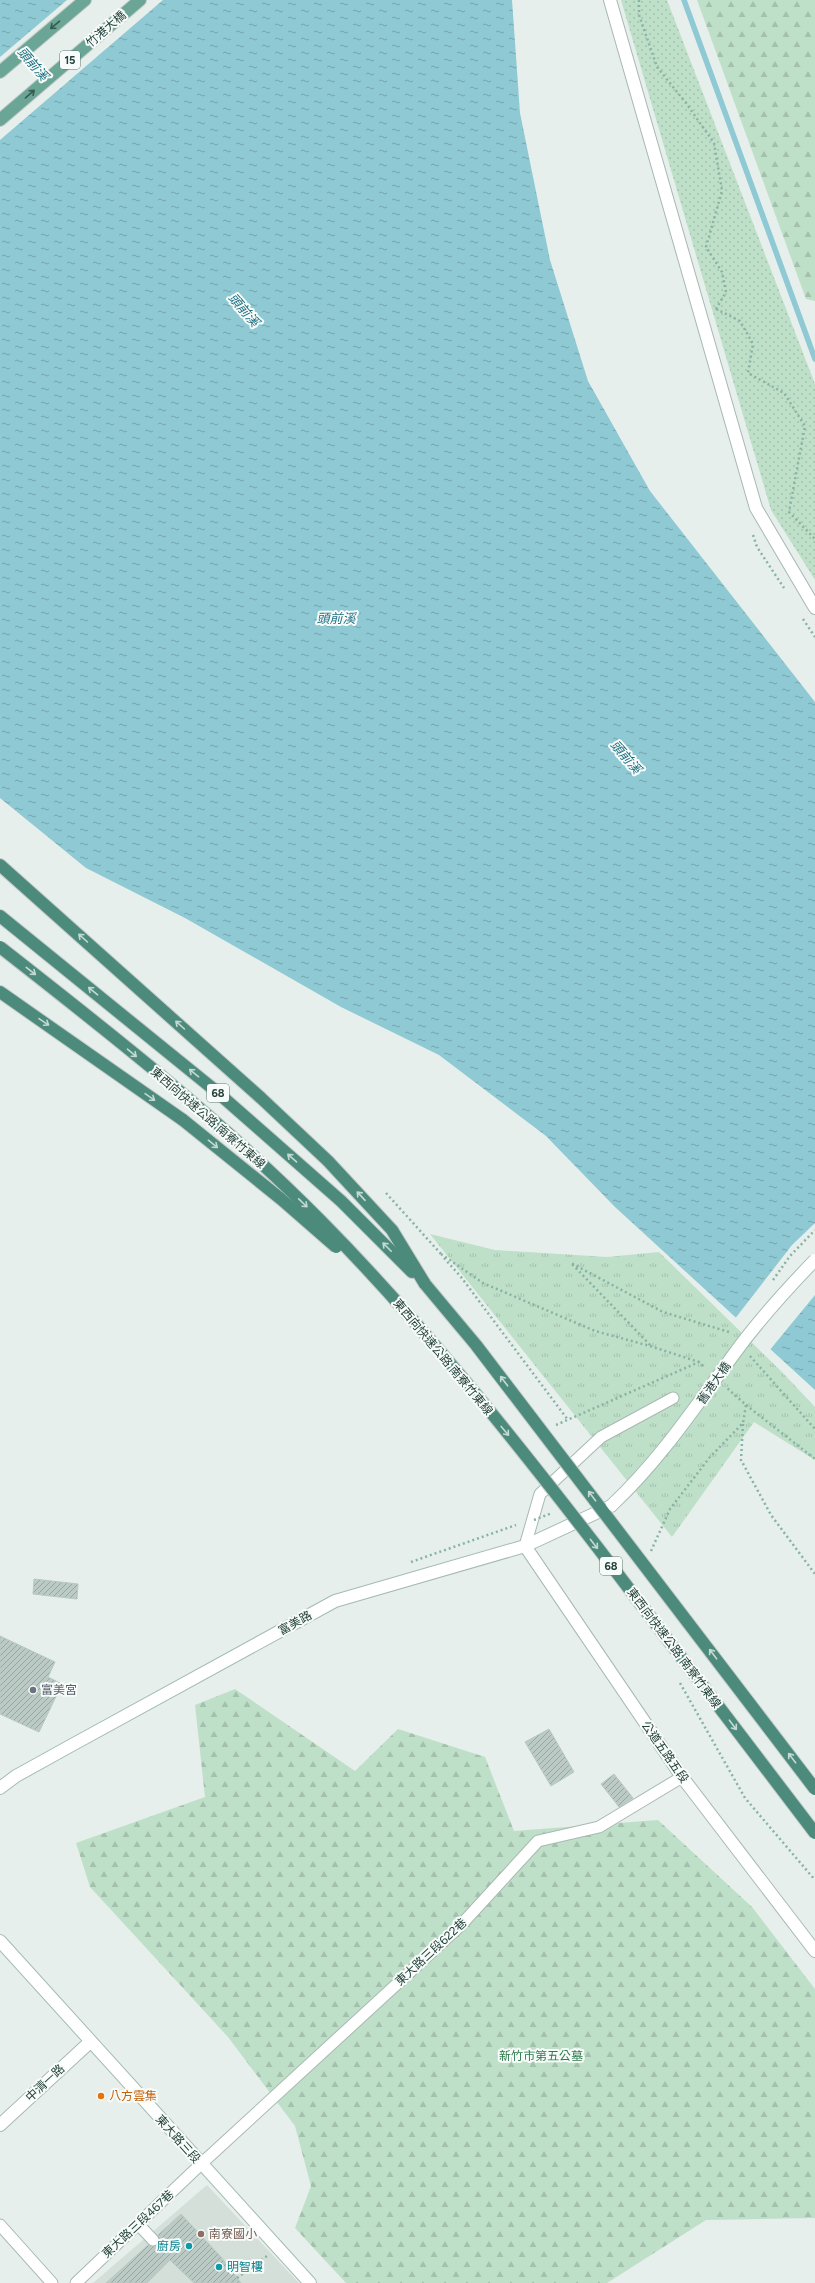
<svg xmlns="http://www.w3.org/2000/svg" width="815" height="2283" viewBox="0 0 815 2283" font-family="Figtree,'Noto Sans TC',sans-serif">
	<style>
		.built { fill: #d4dfda }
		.grass { fill: url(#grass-tufts) }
		.forest { fill: url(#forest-firs) }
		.park { fill: url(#park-dots) }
		.water { fill: url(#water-ripples) }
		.pier { fill: #e6efeb }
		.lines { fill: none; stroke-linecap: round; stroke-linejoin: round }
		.stream { stroke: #8ec9d4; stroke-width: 5.5 }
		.building { fill: url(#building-hatch); stroke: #b8c9c2 }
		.service-casing { stroke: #a8b8b2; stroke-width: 13 }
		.minor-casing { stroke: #a8b8b2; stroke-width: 14 }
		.tertiary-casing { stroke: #a8b8b2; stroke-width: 14 }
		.secondary-casing { stroke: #a4bbb3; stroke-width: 14 }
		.primary-casing { stroke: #c2cac8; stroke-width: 14 }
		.trunk-casing { stroke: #c2cac8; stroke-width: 14 }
		.path { stroke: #86b3a5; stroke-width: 2.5; stroke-dasharray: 2 3; stroke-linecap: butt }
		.service { stroke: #fff; stroke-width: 11 }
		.minor { stroke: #fff; stroke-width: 12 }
		.tertiary { stroke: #fff; stroke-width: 12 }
		.secondary { stroke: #fff; stroke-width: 12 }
		.primary { stroke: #6aa596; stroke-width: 12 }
		.trunk { stroke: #4c8a7c; stroke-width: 12 }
		.secondary-bridge-casing { stroke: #a4bbb3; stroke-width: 14; stroke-linecap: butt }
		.trunk-bridge-casing { stroke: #c2cac8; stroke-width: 14; stroke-linecap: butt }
		.path-bridge { stroke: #86b3a5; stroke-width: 2.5; stroke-dasharray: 2 3; stroke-linecap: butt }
		.secondary-bridge { stroke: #fff; stroke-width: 12 }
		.trunk-bridge { stroke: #4c8a7c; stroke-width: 12 }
		.oneway { stroke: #365b51 }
		.oneway2 { stroke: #c4d9d4 }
		.worship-dot { fill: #6b7280; stroke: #f7fbf9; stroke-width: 1.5 }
		.food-dot { fill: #e8710a; stroke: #f7fbf9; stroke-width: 1.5 }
		.education-dot { fill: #8d6e63; stroke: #f7fbf9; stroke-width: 1.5 }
		.culture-dot { fill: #0f9aa8; stroke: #f7fbf9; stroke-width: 1.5 }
		.labels { text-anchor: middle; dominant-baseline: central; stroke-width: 4; stroke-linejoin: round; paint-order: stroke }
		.shield { fill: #f7fbf9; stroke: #637a73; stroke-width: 1 }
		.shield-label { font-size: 11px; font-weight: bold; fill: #24423a }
		.street-label { font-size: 12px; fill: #24423a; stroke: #f7fbf9 }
		.worship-label { font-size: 12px; fill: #5b616d; stroke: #f7fbf9; text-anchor: start }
		.park-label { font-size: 12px; fill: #2d7a4b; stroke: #f7fbf9 }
		.food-label { font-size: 12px; fill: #c56008; stroke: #f7fbf9; text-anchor: start }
		.education-label { font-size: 12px; fill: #785e54; stroke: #f7fbf9; text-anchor: start }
		.culture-label { font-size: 12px; fill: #0d838f; stroke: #f7fbf9; text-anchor: end }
		.water-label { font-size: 13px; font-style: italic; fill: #1c6f80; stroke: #f7fbf9 }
	</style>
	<defs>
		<pattern id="grass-tufts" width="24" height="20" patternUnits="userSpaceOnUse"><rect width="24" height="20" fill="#bfe0c8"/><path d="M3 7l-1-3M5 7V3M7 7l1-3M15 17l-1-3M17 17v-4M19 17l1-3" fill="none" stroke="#a4c1ad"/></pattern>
		<pattern id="forest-firs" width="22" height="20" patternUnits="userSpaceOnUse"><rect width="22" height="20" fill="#bfe0c8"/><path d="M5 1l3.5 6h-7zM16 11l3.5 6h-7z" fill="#a4c1ad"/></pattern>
		<pattern id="park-dots" width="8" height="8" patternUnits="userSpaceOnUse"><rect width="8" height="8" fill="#bfe0c8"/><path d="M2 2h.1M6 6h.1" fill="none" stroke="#a4c1ad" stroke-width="1.8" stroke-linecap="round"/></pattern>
		<pattern id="water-ripples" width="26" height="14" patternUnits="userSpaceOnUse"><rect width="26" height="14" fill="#8ec9d4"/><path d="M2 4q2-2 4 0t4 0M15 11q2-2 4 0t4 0" fill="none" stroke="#74a5ad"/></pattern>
		<pattern id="building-hatch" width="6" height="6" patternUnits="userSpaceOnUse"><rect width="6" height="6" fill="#bbcac4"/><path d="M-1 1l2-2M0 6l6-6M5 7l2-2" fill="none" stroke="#98a6a0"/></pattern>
	</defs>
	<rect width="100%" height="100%" fill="#e6efeb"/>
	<path class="built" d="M207 2185 299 2283H93Z"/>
	<path class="grass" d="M430 1234 495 1250 607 1257 659 1252 782 1372 815 1407V1460L754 1422 672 1537Z"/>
	<g class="forest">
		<path d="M697 0H815V301L806 299Z"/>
		<path d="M235 1689 355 1771 398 1729 485 1757 514 1831 658 1820 752 1907 815 1989V2218L706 2220 607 2283H346L295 2228 311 2186 295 2126 228 2037 90 1887 76 1843 205 1797 195 1705Z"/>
	</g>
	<path class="park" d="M621 0H667L815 384V580L771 510Z"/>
	<path class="water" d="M0 0H512L520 113 550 260 588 381 650 491 815 702V1390L615 1207 546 1136 439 1055 341 1007 185 918 86 868 0 798Z"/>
	<g class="pier">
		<path d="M67 0H163L0 140V57Z"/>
		<path d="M815 1223V1295L769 1351 734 1320 792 1245Z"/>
	</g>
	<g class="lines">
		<path class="stream" d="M684 0 815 359"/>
	</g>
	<g class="building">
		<path d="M34 1579 78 1584 77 1599 33 1594Z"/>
		<path d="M0 1636 55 1662 48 1677 62 1684 39 1732 0 1714Z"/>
		<path d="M549 1729 574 1772 551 1786 525 1742Z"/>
		<path d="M614 1774 633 1798 619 1807 601 1784Z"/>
		<path d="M181 2214 221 2257 241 2283H194L170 2260 147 2283H106L148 2245 151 2247 157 2245 160 2242 158 2235Z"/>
	</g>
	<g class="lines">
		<defs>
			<g id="service">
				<path d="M525 1546 540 1494 601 1437 673 1398"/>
				<path d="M138 2224 153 2240"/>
				<path d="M0 2225 52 2283"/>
				<path d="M76 2283 201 2164 460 1926 538 1841 599 1827 682 1777"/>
			</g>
			<g id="minor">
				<path d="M610 0 756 508 815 608"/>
				<path d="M0 2125 90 2042"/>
			</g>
			<path id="tertiary" d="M525 1546 682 1777 815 1951"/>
			<g id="secondary">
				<path d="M0 1788 16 1776 72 1745 335 1601 525 1546 611 1506"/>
				<path d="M0 1941 310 2283"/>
			</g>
			<g id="primary">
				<path d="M0 72 85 0"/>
				<path d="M0 120 140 0"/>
			</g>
			<g id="trunk">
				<path d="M0 865 261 1098 328 1161 392 1230 425 1284"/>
				<path d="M0 916 217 1092 341 1201 412 1272"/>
				<path d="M0 992 183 1120"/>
			</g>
		</defs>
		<use href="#service" class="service-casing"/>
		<use href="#minor" class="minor-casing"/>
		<use href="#tertiary" class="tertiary-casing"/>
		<use href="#secondary" class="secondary-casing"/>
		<use href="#primary" class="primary-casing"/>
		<use href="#trunk" class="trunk-casing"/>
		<g class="path">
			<path d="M639 0V15L657 67 686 103 714 143 722 191 706 247 722 272 726 292 716 309"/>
			<path d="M716 309 740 321 753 344 748 373 784 393 805 426 789 512 815 539"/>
			<path d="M753 535 757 547 784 588"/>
			<path d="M803 619 815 637"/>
			<path d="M386 1193 441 1254"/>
			<path d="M441 1254 483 1283 595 1331 650 1346 699 1362 705 1368"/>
			<path d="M444 1258 461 1277 568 1420"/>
			<path d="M650 1345 571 1263 663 1312 729 1332 731 1334"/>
			<path d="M750 1356 815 1429"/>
			<path d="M746 1405 815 1459"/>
			<path d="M743 1424 741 1460 771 1515 815 1574"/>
			<path d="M556 1425 699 1362"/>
			<path d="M651 1551 670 1509 710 1457 743 1423 746 1405 727 1388"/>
			<path d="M411 1562 516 1525"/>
			<path d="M680 1683 745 1798 815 1880"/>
			<path d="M237 2278 267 2256"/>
		</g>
		<use href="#service" class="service"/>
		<use href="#minor" class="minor"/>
		<use href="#tertiary" class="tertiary"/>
		<use href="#secondary" class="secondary"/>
		<use href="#primary" class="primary"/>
		<use href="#trunk" class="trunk"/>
		<defs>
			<path id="secondary-bridge" d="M612 1505C660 1460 695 1407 734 1354 758 1321 786 1290 815 1260"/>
			<g id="trunk-bridge">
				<path d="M0 947C110 1033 221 1120 319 1219 420 1321 510 1434 598 1548 671 1643 743 1738 815 1833"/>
				<path d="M183 1120 281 1199 336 1247"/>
				<path d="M425 1284 476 1345 815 1789"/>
			</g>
		</defs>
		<use href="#secondary-bridge" class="secondary-bridge-casing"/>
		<use href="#trunk-bridge" class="trunk-bridge-casing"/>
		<g class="path-bridge">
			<path d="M773 1280 790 1256 815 1230"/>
			<path d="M534 1520 552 1513"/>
		</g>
		<use href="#secondary-bridge" class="secondary-bridge"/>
		<use href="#trunk-bridge" class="trunk-bridge"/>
	</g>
	<defs><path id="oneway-shaft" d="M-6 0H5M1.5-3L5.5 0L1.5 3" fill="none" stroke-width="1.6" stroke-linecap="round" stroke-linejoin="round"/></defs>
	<g class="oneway">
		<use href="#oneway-shaft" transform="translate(55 25) rotate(140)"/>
		<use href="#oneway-shaft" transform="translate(30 94) rotate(-41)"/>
	</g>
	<g class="oneway2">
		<use href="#oneway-shaft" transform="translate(83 938) rotate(-138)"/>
		<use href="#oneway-shaft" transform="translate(31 971) rotate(38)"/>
		<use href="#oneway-shaft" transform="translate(93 991) rotate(-141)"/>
		<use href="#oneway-shaft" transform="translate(44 1022) rotate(34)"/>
		<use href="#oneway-shaft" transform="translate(180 1025) rotate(-138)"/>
		<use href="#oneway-shaft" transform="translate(132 1053) rotate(40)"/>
		<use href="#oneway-shaft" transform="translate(194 1073) rotate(-141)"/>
		<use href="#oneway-shaft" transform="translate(150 1097) rotate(35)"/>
		<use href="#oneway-shaft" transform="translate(213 1144) rotate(39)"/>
		<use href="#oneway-shaft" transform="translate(292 1158) rotate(-139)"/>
		<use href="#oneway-shaft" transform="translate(361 1196) rotate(-133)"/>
		<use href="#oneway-shaft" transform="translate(303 1203) rotate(44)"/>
		<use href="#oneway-shaft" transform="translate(387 1247) rotate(-135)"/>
		<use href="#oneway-shaft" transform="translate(504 1381) rotate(-127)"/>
		<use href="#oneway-shaft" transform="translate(505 1431) rotate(50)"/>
		<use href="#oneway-shaft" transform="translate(592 1496) rotate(-127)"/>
		<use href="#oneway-shaft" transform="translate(594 1544) rotate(52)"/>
		<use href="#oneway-shaft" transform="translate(713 1654) rotate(-127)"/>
		<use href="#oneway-shaft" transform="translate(733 1725) rotate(53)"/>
		<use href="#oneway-shaft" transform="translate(792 1758) rotate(-127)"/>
	</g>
	<circle class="worship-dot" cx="33" cy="1690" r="4"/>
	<circle class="food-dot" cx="101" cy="2096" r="4"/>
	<circle class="education-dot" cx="201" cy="2234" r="4"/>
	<g class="culture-dot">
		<circle cx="189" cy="2246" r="4"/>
		<circle cx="219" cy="2267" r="4"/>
	</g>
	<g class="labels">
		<g class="shield">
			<rect x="60" y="51" width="20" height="18" rx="3"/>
			<rect x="207" y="1084" width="22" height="18" rx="3"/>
			<rect x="600" y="1557" width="22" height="18" rx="3"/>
		</g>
		<g class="shield-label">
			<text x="70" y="60">15</text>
			<text x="218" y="1093">68</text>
			<text x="611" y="1566">68</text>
		</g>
		<g class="street-label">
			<text transform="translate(106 29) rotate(-41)">竹港大橋</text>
			<text transform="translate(208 1118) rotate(41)">東西向快速公路 南寮竹東線</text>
			<text transform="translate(443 1357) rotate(50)">東西向快速公路 南寮竹東線</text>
			<text transform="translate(714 1383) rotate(-55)">舊港大橋</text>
			<text transform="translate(295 1623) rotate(-29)">富美路</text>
			<text transform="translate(674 1648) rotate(53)">東西向快速公路 南寮竹東線</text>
			<text transform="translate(665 1752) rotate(55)">公道五路五段</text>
			<text transform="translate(431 1952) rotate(-43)">東大路三段622巷</text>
			<text transform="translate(45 2083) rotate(-43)">中清一路</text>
			<text transform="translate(178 2139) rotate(48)">東大路三段</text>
			<text transform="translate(138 2224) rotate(-43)">東大路三段467巷</text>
		</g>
		<g class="worship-label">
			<text x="41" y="1690">富美宮</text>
		</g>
		<g class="park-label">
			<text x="541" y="2056">新竹市第五公墓</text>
		</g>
		<g class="food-label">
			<text x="109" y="2096">八方雲集</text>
		</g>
		<g class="education-label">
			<text x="209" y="2234">南寮國小</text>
		</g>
		<g class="culture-label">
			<text x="181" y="2246">廚房</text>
			<text x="227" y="2267" text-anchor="start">明智樓</text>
		</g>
		<g class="water-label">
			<text transform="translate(33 64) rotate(49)">頭前溪</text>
			<text transform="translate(244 310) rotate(49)">頭前溪</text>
			<text x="336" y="618">頭前溪</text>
			<text transform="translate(626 757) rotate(49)">頭前溪</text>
		</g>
	</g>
</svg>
